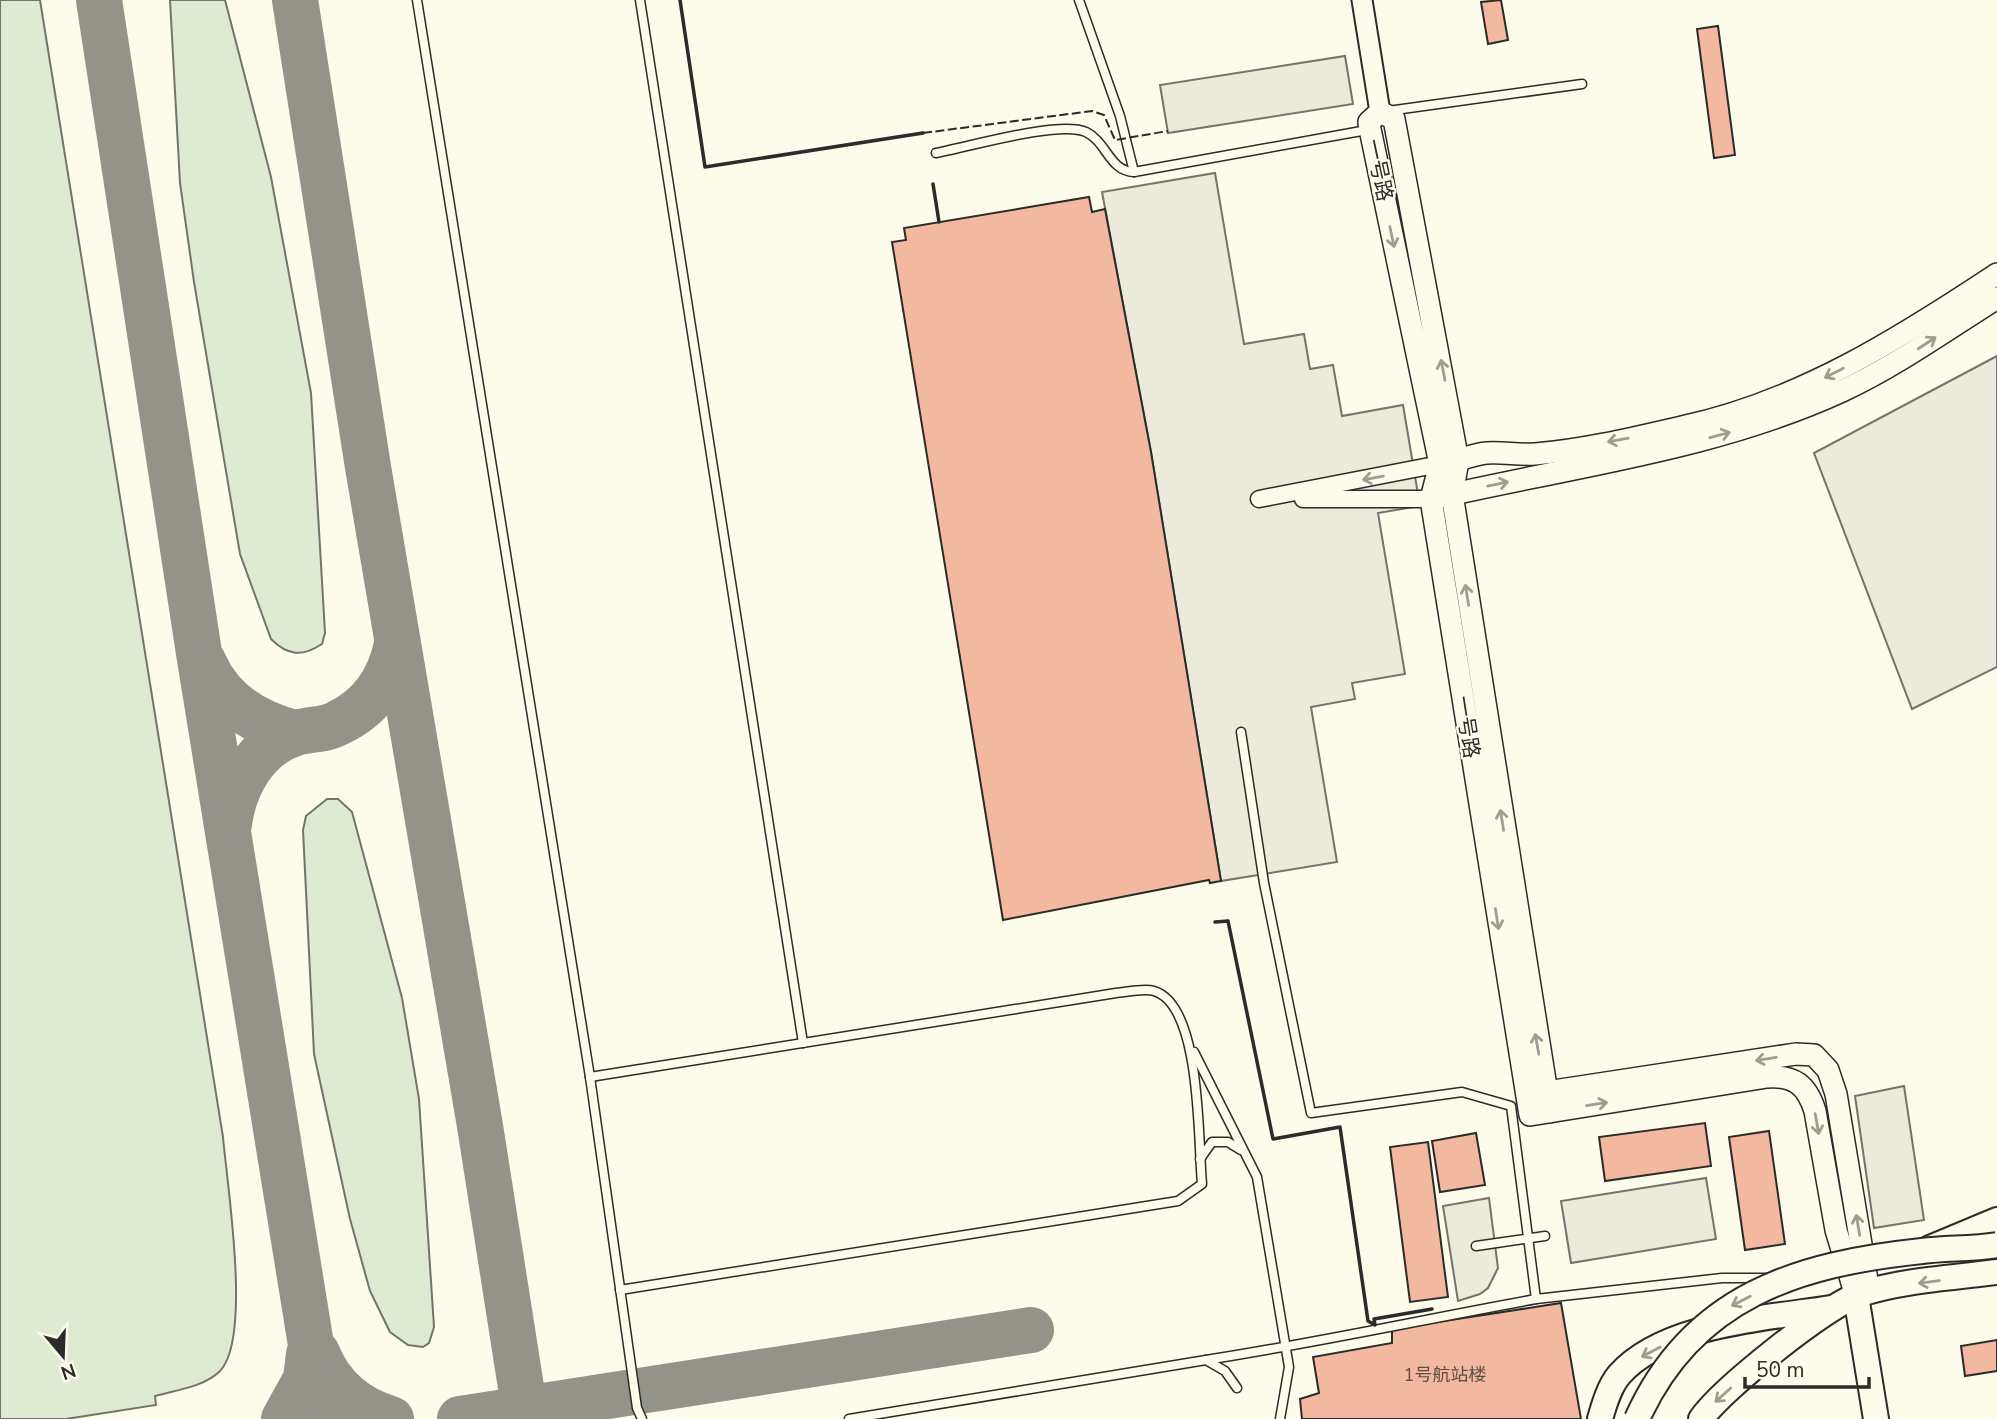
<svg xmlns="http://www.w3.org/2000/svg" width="1997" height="1419" viewBox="0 0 1997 1419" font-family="'Nunito Sans','Noto Sans SC',sans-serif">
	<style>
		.green { fill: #deebd1; stroke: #74746e; stroke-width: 2 }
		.parking { fill: #eceadb; stroke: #74746e; stroke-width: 2 }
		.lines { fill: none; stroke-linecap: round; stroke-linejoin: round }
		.taxiway { stroke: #94938a; stroke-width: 46 }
		.building { fill: #f2b8a0; stroke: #2b2b2b; stroke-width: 2 }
		.service-casing { stroke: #2b2b2b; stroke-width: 11 }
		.minor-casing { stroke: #2b2b2b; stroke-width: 19 }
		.tertiary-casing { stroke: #2b2b2b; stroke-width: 23 }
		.secondary-casing { stroke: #2b2b2b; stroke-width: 24 }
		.primary-casing { stroke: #2b2b2b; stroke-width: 28 }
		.service { stroke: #fdfbea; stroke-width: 8 }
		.minor { stroke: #fdfbea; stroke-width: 16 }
		.tertiary { stroke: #fdfbea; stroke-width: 19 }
		.secondary { stroke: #fdfbea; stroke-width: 21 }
		.primary { stroke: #fdfbea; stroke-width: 24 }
		.primary-bridge-casing { stroke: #2b2b2b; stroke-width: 28; stroke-linecap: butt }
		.primary-bridge { stroke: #fdfbea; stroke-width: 24 }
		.fence { stroke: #2b2b2b; stroke-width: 2; stroke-dasharray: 9 3.5; stroke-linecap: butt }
		.wall { stroke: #2b2b2b; stroke-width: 3.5 }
		.oneway { stroke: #9e9d94 }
		.labels { text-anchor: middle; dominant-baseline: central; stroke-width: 5; stroke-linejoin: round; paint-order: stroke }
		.number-label { font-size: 18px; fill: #5d4e48 }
		.street-label { font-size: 21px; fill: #2b2b2b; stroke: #fdfbea }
	</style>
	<rect width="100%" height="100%" fill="#fdfbea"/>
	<g class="green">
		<path d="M0 0H40L223 1137C227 1185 252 1338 220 1371 204 1387 176 1390 155 1396L156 1405 66 1419H0Z"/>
		<path d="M170 0H225L271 177 311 393 325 633 322 644C302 657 288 656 271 639L240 554 194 282 180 183Z"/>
		<path d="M327 799H338L352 812 402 998 419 1099 434 1327 429 1343 423 1347 408 1345 390 1332 370 1291 350 1219 314 1054 303 830 306 816Z"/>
	</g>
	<g class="parking">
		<path d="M1345 56 1353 104 1168 133 1160 85Z"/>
		<path d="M1215 173 1244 344 1304 334 1310 369 1333 365 1342 416 1403 405 1420 506 1378 513 1405 674 1352 683 1355 699 1311 707 1337 862 1221 881 1151 452 1102 192Z"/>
		<path d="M1997 356V667L1912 709 1814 453Z"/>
		<path d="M1904 1086 1924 1220 1874 1228 1855 1096Z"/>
		<path d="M1706 1178 1716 1239 1571 1263 1561 1201Z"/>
		<path d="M1489 1198 1498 1268 1488 1288 1480 1294 1458 1301 1443 1206Z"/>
	</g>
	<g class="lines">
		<g class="taxiway">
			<path d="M99 0 199 653 323 1419"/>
			<path d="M295 0 368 467 480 1126 526 1419"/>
			<path d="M204 663C221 703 255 723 295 733"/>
			<path d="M229 824C234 785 256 745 296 733 309 729 326 730 338 723 372 707 390 679 397 644"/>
			<path d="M317 1353C330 1386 356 1409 391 1419"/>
			<path d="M284 1419 306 1379 309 1354"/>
			<path d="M460 1419 1031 1330"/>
		</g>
	</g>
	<g class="building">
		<path d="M1501 0 1508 40 1488 44 1481 2Z"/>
		<path d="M1718 26 1735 155 1714 158 1697 29Z"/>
		<path d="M1089 197 1092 212 1105 209 1151 452 1221 881 1210 883 1209 880 1003 920 892 242 906 240 904 228Z"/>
		<path d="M1705 1123 1711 1166 1605 1181 1599 1137Z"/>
		<path d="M1769 1131 1785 1244 1745 1250 1729 1137Z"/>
		<path d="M1476 1133 1485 1185 1440 1192 1432 1141Z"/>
		<path d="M1428 1142 1448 1297 1410 1302 1390 1147Z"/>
		<path d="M1561 1303 1581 1419H1302L1300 1399 1319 1393 1313 1357 1392 1343V1329Z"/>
		<path d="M1997 1340V1371L1965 1376 1961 1346Z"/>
	</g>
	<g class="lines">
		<defs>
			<g id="service">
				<path d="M417 0 590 1077 637 1408 642 1419"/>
				<path d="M640 0 803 1043"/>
				<path d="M1079 0 1120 116 1134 172"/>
				<path d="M1388 111 1582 84"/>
				<path d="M936 153C968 147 1060 120 1086 132 1107 142 1109 171 1134 172L1367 130"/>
				<path d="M1241 732 1264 883 1311 1113 1462 1092 1511 1106 1536 1299 1722 1278H1770"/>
				<path d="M1194 1052 1257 1177 1289 1367 1280 1419"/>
				<path d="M590 1077 1116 993C1127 992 1144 988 1154 991 1202 1005 1198 1143 1202 1184L1178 1201 620 1290"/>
				<path d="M1200 1159 1212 1142H1228L1241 1150"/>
				<path d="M1476 1246 1545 1236"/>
				<path d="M1206 1360C1316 1343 1426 1319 1536 1299"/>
				<path d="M849 1419 1206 1360 1225 1371 1237 1388"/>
			</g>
			<g id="minor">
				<path d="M1259 499 1440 464"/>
				<path d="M1303 499H1431"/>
			</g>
			<path id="tertiary" d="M1362 0 1380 112"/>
			<g id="secondary">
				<path d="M1446 463C1459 461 1473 454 1487 453 1503 452 1519 455 1535 454 1584 450 1634 438 1682 427 1799 402 1899 339 1997 274"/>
				<path d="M1440 497C1574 466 1716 449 1842 391 1896 366 1946 330 1997 298"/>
				<path d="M1534 1094 1796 1054 1814 1055 1828 1070 1836 1094 1869 1292"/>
				<path d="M1550 1112 1452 494 1458 461 1394 119 1380 112 1369 122 1370 129 1440 464 1431 499 1530 1115 1767 1077C1794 1075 1807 1085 1815 1111L1836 1230 1856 1296"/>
			</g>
			<g id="primary">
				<path d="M1930 1248 1997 1220"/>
				<path d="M1856 1296 1876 1419"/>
				<path d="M1600 1419C1604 1405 1609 1387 1619 1375 1663 1324 1768 1318 1831 1308"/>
				<path d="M1701 1419C1722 1389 1826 1306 1860 1294 1903 1280 1952 1278 1997 1272"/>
			</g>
		</defs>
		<use href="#service" class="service-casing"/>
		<use href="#minor" class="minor-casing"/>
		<use href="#tertiary" class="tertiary-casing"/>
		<use href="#secondary" class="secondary-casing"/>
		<use href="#primary" class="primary-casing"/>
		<use href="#service" class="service"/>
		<use href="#minor" class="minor"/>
		<use href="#tertiary" class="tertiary"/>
		<use href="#secondary" class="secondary"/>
		<use href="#primary" class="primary"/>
		<defs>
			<path id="primary-bridge" d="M1637 1419C1692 1296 1798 1264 1922 1251 1947 1248 1972 1249 1997 1245"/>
		</defs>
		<use href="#primary-bridge" class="primary-bridge-casing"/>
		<use href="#primary-bridge" class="primary-bridge"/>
		<path class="fence" d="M923 133 1092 111 1104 115 1115 140 1168 131"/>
		<g class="wall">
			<path d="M680 0 705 167 923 133"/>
			<path d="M933 184 939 222"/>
			<path d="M1215 922 1228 921 1273 1139 1340 1127 1368 1321 1375 1325 1374 1319 1432 1309"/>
		</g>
	</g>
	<defs><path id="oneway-shaft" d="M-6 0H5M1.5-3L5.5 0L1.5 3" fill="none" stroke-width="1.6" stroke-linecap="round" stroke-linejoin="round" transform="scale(1.75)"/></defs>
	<g class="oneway">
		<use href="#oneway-shaft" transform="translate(1392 237) rotate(78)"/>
		<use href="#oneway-shaft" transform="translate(1927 343) rotate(-33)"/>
		<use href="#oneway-shaft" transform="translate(1443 370) rotate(-101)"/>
		<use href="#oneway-shaft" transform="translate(1834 373) rotate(153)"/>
		<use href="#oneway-shaft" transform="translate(1720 435) rotate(-15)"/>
		<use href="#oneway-shaft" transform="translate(1618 440) rotate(170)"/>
		<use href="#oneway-shaft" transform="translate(1373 478) rotate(170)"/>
		<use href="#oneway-shaft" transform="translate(1498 484) rotate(-12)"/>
		<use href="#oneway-shaft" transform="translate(1467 595) rotate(-99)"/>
		<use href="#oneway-shaft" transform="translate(1502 820) rotate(-99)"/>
		<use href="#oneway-shaft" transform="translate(1497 919) rotate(81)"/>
		<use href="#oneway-shaft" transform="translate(1537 1044) rotate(-100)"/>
		<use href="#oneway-shaft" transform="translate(1766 1059) rotate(171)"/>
		<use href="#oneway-shaft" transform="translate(1597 1104) rotate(-9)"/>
		<use href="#oneway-shaft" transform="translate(1817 1124) rotate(80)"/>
		<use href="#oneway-shaft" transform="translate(1858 1225) rotate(-99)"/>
		<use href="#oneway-shaft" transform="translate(1929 1282) rotate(172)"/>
		<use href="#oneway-shaft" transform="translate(1741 1301) rotate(153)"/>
		<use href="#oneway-shaft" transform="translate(1651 1352) rotate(152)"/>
		<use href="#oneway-shaft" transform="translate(1723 1395) rotate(138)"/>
	</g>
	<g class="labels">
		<g class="number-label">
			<text x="1445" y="1375">1号航站楼</text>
		</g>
		<g class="street-label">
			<text transform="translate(1379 170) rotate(78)">一号路</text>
			<text transform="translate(1467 727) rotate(81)">一号路</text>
		</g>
	</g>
	<g transform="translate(63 1356) rotate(161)" stroke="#fdfbea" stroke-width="5" paint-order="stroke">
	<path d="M0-5L12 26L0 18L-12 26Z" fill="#2b2b2b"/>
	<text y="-10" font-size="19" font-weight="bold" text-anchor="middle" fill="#2b2b2b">N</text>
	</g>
	<path d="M1745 1377v10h124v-10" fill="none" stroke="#2b2b2b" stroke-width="3.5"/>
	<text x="1756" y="1377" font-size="21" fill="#2b2b2b" stroke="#fdfbea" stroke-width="5" paint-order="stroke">50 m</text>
</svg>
